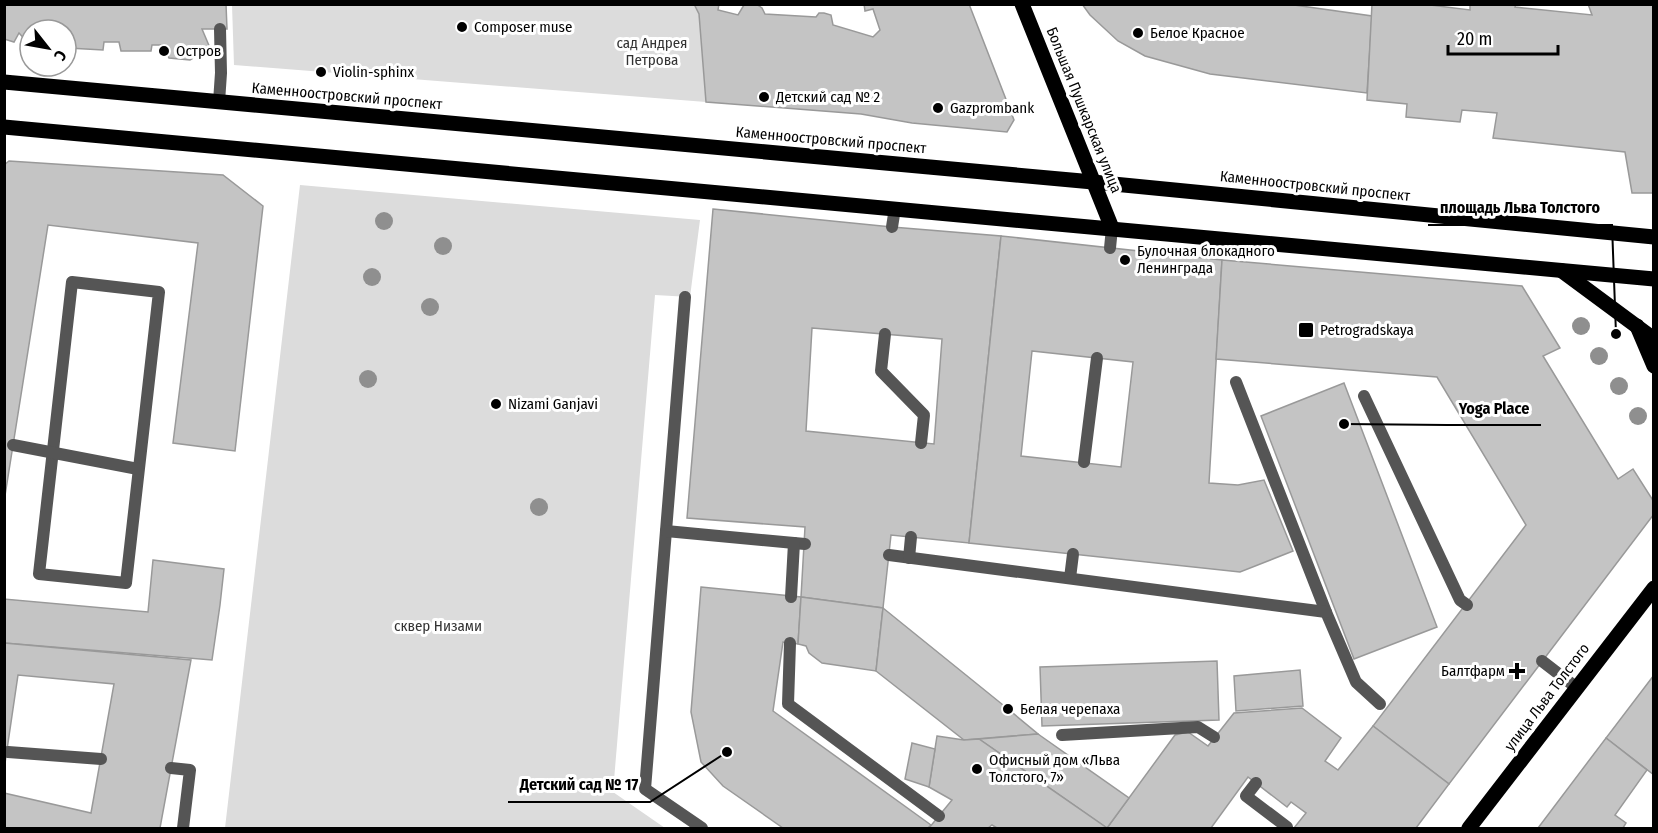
<svg xmlns="http://www.w3.org/2000/svg" width="1658" height="833" viewBox="0 0 1658 833" font-family="'Fira Sans Condensed',sans-serif">
	<style>
		.green { fill: #dcdcdc }
		.building { fill: #c4c4c4; stroke: #999; stroke-width: 1.5; fill-rule: evenodd }
		.lines { fill: none; stroke-linecap: round; stroke-linejoin: round }
		.lane { stroke: #555; stroke-width: 12 }
		.primary { stroke: #000; stroke-width: 15 }
		.tree { fill: #8f8f8f }
		.poi-dot { fill: #000; stroke: #fff; stroke-width: 2 }
		.labels { text-anchor: middle; dominant-baseline: central; stroke-width: 6; stroke-linejoin: round; paint-order: stroke }
		.poi-label { font-size: 15px; fill: #000; stroke: #fff; text-anchor: start }
		.park-label { font-size: 15px; fill: #333; stroke: #fff }
		.street-label { font-size: 15px; fill: #000; stroke: #fff }
		.leader { fill: none; stroke: #000; stroke-width: 2 }
		.callout-dot { fill: #000; stroke: #fff; stroke-width: 2 }
		.callout-label { font-size: 16px; text-anchor: middle; font-weight: bold; fill: #000; stroke: #fff; stroke-width: 6; stroke-linejoin: round; paint-order: stroke }
	</style>
	<rect width="100%" height="100%" fill="#fff"/>
	<g class="green">
		<path d="M232 5H694L699 14 706 102 234 65Z"/>
		<path d="M300 185 700 220 690 297 655 295 613 792 665 828H225Z"/>
	</g>
	<g class="building">
		<path d="M4 4H226L227 29H202L210 48 190 60 169 58 163 45H152L151 51H121L119 42H104L103 50 68 48 66 30H30V45L19 33 14 42 4 39Z"/>
		<path d="M694 4H719L718 10 738 15 744 5 749 4H756L762 8 765 14 816 17 819 13H824L831 15 833 25 873 37 880 30 873 9 865 11 864 4H969L1014 120 1007 132 912 123 861 114 706 102 699 14Z"/>
		<path d="M1082 4H1287L1372 16 1367 93 1210 74 1145 56 1118 41 1090 15Z"/>
		<path d="M1372 4H1422L1470 10V4H1516L1515 7 1592 15 1588 4H1654V193H1632L1625 152 1493 138 1497 113 1462 110 1460 122 1406 117 1407 104 1367 100Z"/>
		<path d="M9 161 223 175 263 206 235 451 173 443 198 243 48 225 4 502V165Z"/>
		<path d="M713 209 892 227 1001 236 969 543 891 535 883 608 801 597 805 527 687 518ZM812 328 942 339 934 444 806 431Z"/>
		<path d="M1001 236 1222 260 1209 483 1238 485 1264 480 1293 551 1240 572 969 543ZM1032 351 1133 362 1121 467 1021 456Z"/>
		<path d="M1222 260 1522 286 1560 348 1543 356 1618 479 1633 469 1654 502V514L1449 784 1373 726 1526 525 1437 377 1216 359Z"/>
		<path d="M1344 383 1437 627 1354 659 1261 416Z"/>
		<path d="M153 560 224 569 220 605 212 660 4 643V599L148 612Z"/>
		<path d="M701 587 801 597 798 644 783 642 773 711 931 825 928 828H783L723 786 701 762 691 712Z"/>
		<path d="M801 597 883 608 876 671 822 663 809 653 806 646 798 644Z"/>
		<path d="M883 608 1008 709 1038 734 964 740 876 671Z"/>
		<path d="M4 643 191 660 160 828H4V793L91 813 114 684 18 675 4 770Z"/>
		<path d="M1217 661 1219 720 1042 726 1040 667Z"/>
		<path d="M1300 670 1303 706 1236 711 1234 676Z"/>
		<path d="M1654 675V775L1606 738Z"/>
		<path d="M1302 708 1341 738 1325 761 1338 770 1373 726 1449 784 1416 828H1294L1306 813 1291 802 1287 807 1248 777 1211 828H1107L1175 735 1188 732 1208 746 1234 713Z"/>
		<path d="M1038 734 1129 798 1107 828 979 739Z"/>
		<path d="M937 736 964 740 979 739 1107 828H997L992 825 988 828H929L952 800 929 787Z"/>
		<path d="M1606 738 1647 770 1615 815 1626 823 1623 828H1538Z"/>
		<path d="M912 743 935 749 929 787 905 779Z"/>
	</g>
	<g class="lines">
		<g class="lane">
			<path d="M219 102 221 73 220 29"/>
			<path d="M892 227 895 208"/>
			<path d="M1110 248 1112 228"/>
			<path d="M72 282 159 292 126 583 39 574Z"/>
			<path d="M685 297 645 789 702 828"/>
			<path d="M885 334 881 371 924 415 921 443"/>
			<path d="M1236 382 1326 612 1356 682 1380 704"/>
			<path d="M1364 396 1460 600 1467 605"/>
			<path d="M13 445 138 469"/>
			<path d="M1084 462 1097 358"/>
			<path d="M666 531 805 544"/>
			<path d="M889 555 1326 612"/>
			<path d="M909 558 911 537"/>
			<path d="M1070 578 1073 554"/>
			<path d="M791 597 794 543"/>
			<path d="M790 643 788 704 939 816"/>
			<path d="M1542 661 1577 688"/>
			<path d="M1062 735 1198 727 1214 737"/>
			<path d="M8 752 101 759"/>
			<path d="M171 768 190 770 183 828"/>
			<path d="M1256 783 1246 796 1287 827 1286 828"/>
		</g>
		<g class="primary">
			<path d="M1022 4 1112 228"/>
			<path d="M4 82 1093 182 1654 237"/>
			<path d="M4 127 1654 279"/>
			<path d="M1562 271 1654 339"/>
			<path d="M1637 326 1654 366"/>
			<path d="M1469 828 1654 588"/>
		</g>
	</g>
	<g class="tree">
		<circle cx="384" cy="221" r="9"/>
		<circle cx="443" cy="246" r="9"/>
		<circle cx="372" cy="277" r="9"/>
		<circle cx="430" cy="307" r="9"/>
		<circle cx="1581" cy="326" r="9"/>
		<circle cx="1599" cy="356" r="9"/>
		<circle cx="368" cy="379" r="9"/>
		<circle cx="1619" cy="386" r="9"/>
		<circle cx="1638" cy="416" r="9"/>
		<circle cx="539" cy="507" r="9"/>
	</g>
	<g class="poi-dot">
		<circle cx="462" cy="27" r="6"/>
		<circle cx="1138" cy="33" r="6"/>
		<circle cx="164" cy="51" r="6"/>
		<circle cx="321" cy="72" r="6"/>
		<circle cx="764" cy="97" r="6"/>
		<circle cx="938" cy="108" r="6"/>
		<circle cx="1125" cy="260" r="6"/>
		<rect x="1298" y="322" width="16" height="16" rx="3"/>
		<circle cx="496" cy="404" r="6"/>
		<path d="M1514 662h6v6h6v6h-6v6h-6v-6h-6v-6h6z"/>
		<circle cx="1008" cy="709" r="6"/>
		<circle cx="977" cy="769" r="6"/>
	</g>
	<g class="labels">
		<g class="poi-label">
			<text x="474" y="27">Composer muse</text>
			<text x="1150" y="33">Белое Красное</text>
			<text x="176" y="51">Остров</text>
			<text x="333" y="72">Violin-sphinx</text>
			<text x="776" y="97">Детский сад № 2</text>
			<text x="950" y="108">Gazprombank</text>
			<text x="1137" y="251">Булочная блокадного<tspan x="1137" dy="17">Ленинграда</tspan></text>
			<text x="1320" y="330">Petrogradskaya</text>
			<text x="508" y="404">Nizami Ganjavi</text>
			<text x="1505" y="671" text-anchor="end">Балтфарм</text>
			<text x="1020" y="709">Белая черепаха</text>
			<text x="989" y="760">Офисный дом «Льва<tspan x="989" dy="17">Толстого, 7»</tspan></text>
		</g>
		<g class="park-label">
			<text x="652" y="43">сад Андрея<tspan x="652" dy="17">Петрова</tspan></text>
			<text x="438" y="626">сквер Низами</text>
		</g>
		<g class="street-label">
			<text transform="translate(347 96) rotate(5)">Каменноостровский проспект</text>
			<text transform="translate(1084 110) rotate(68)">Большая Пушкарская улица</text>
			<text transform="translate(831 140) rotate(5)">Каменноостровский проспект</text>
			<text transform="translate(1315 186) rotate(6)">Каменноостровский проспект</text>
			<text transform="translate(1547 697) rotate(-53)">улица Льва Толстого</text>
		</g>
	</g>
	<path class="leader" d="M1616 334L1612 225H1428M1344 424L1447 425H1541M727 752L650 802H508"/>
	<g class="callout-dot">
		<circle cx="1616" cy="334" r="6"/>
		<circle cx="1344" cy="424" r="6"/>
		<circle cx="727" cy="752" r="6"/>
	</g>
	<g class="callout-label">
		<text x="1520" y="213">площадь Льва Толстого</text>
		<text x="1494" y="414">Yoga Place</text>
		<text x="579" y="790">Детский сад № 17</text>
	</g>
	<rect width="1658" height="833" fill="none" stroke="#000000" stroke-width="12"/>
	<g transform="translate(48 48) rotate(121)"><circle r="28" fill="#ffffff" stroke="#999999" stroke-width="1.5"/>
	<path d="M0-4.5L10 22L0 15L-10 22Z" fill="#000000"/>
	<text y="-9" font-size="16" font-weight="bold" text-anchor="middle" fill="#000000">С</text>
	</g>
	<path d="M1448 45v9h110v-9" fill="none" stroke="#000000" stroke-width="3"/>
	<text x="1457" y="45" font-size="18" fill="#000000" stroke="#ffffff" stroke-width="4.5" paint-order="stroke">20 m</text>
</svg>
